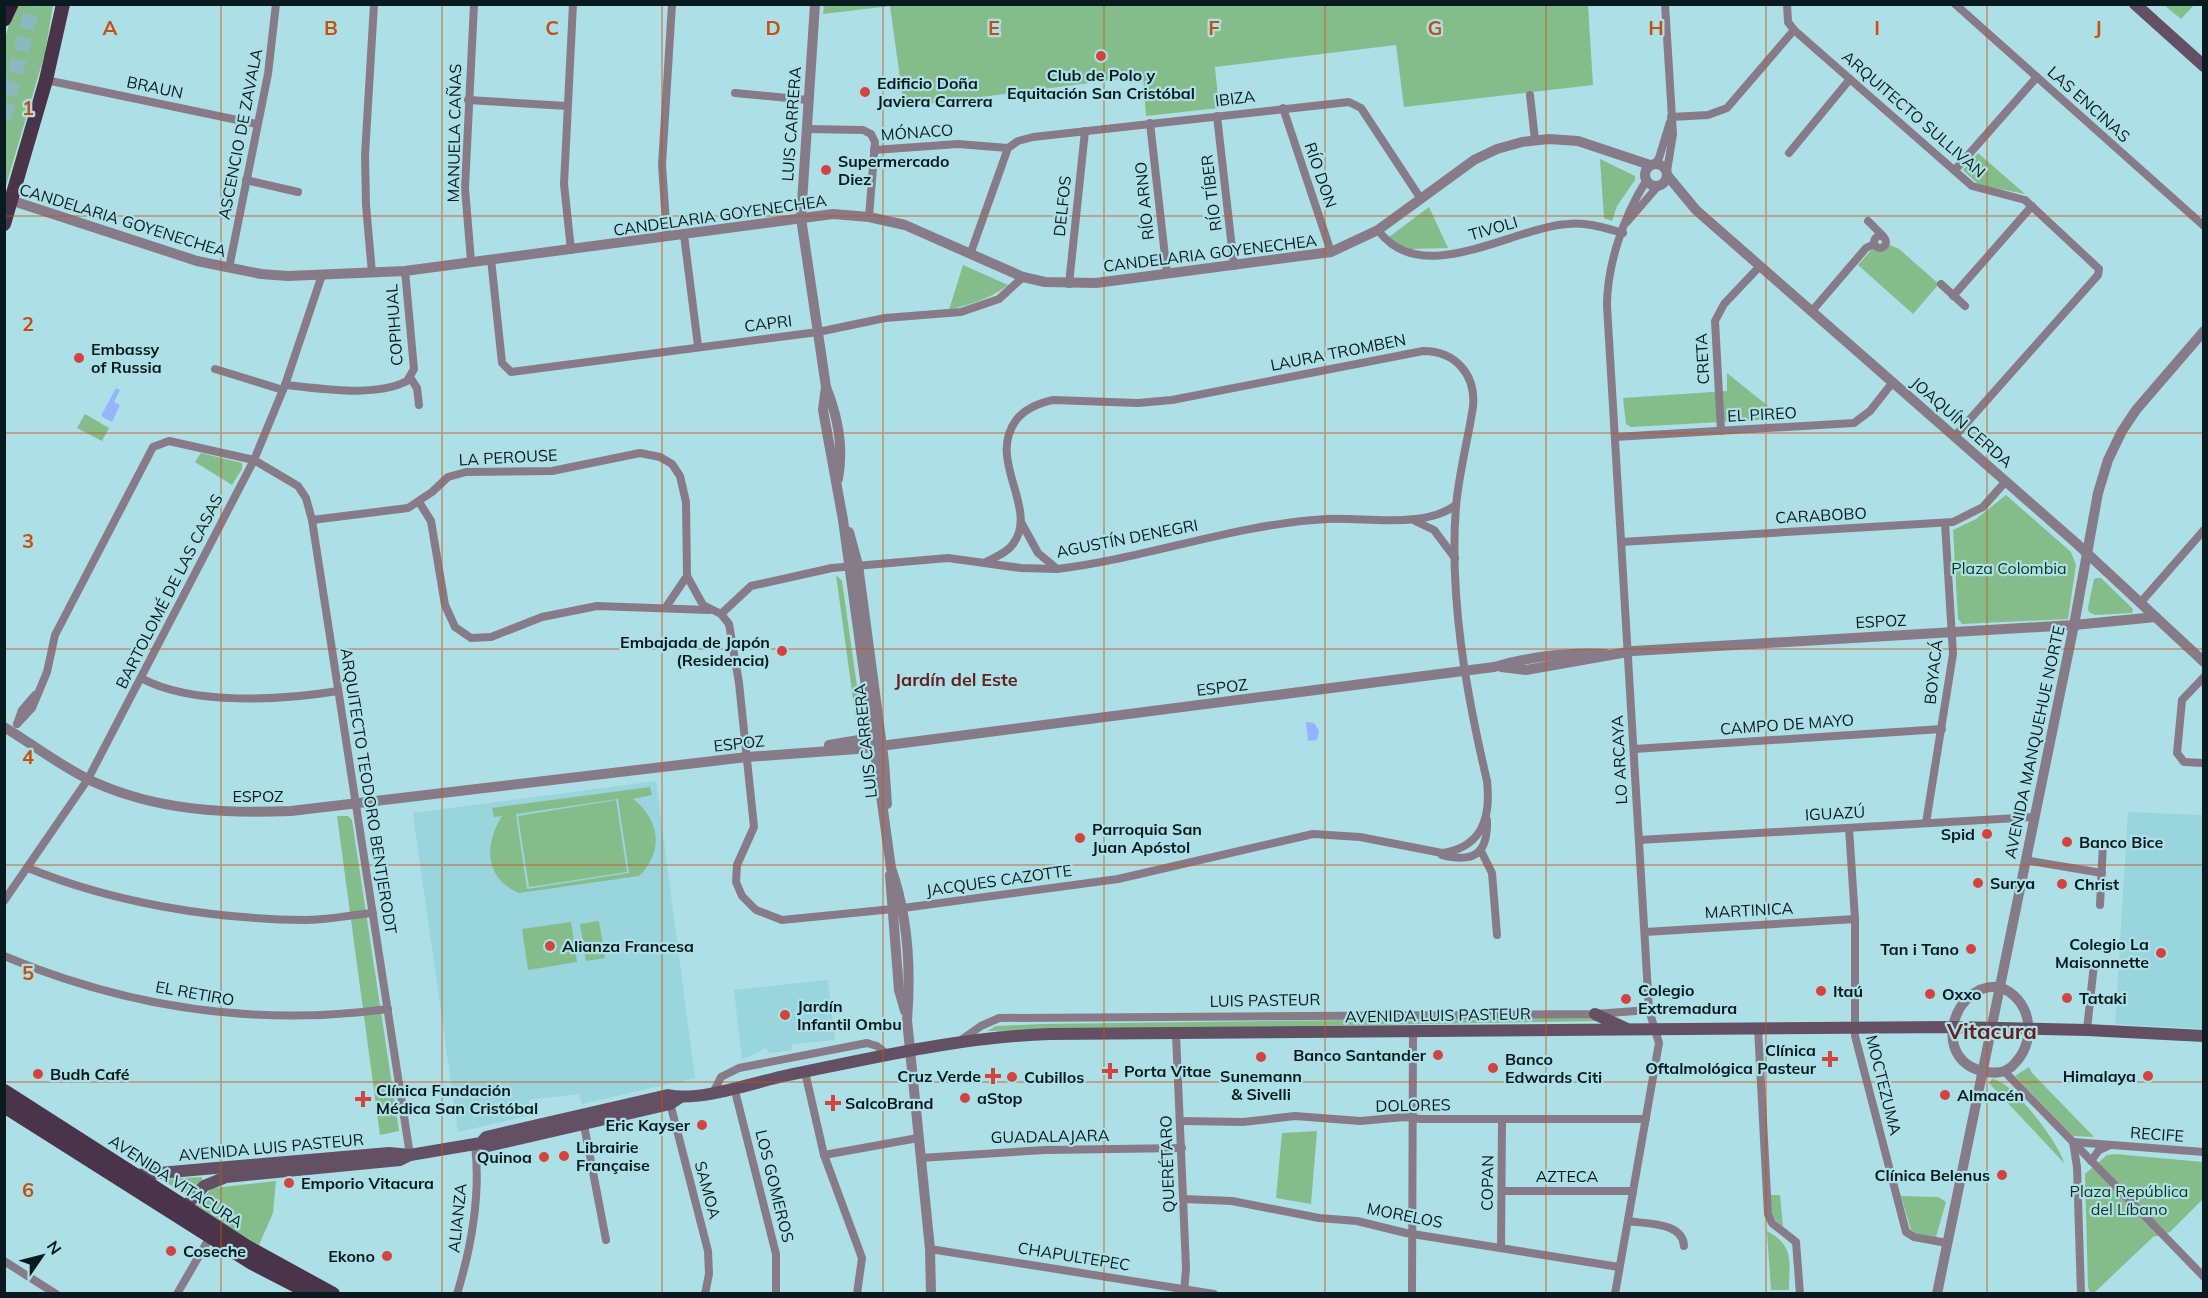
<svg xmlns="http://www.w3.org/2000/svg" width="2208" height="1298" viewBox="0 0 2208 1298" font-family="Mulish,sans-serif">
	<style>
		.built { fill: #98d5dd }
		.green { fill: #85bd8a; fill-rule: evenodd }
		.water { fill: #95b4ff }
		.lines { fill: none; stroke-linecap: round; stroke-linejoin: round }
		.motorway-tunnel { stroke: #8cb8be; stroke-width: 15; stroke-dasharray: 15 8; stroke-linecap: butt }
		.minor { stroke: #887b88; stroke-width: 8 }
		.tertiary { stroke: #887b88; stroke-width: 10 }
		.secondary { stroke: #635163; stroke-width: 12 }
		.primary { stroke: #493449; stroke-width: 14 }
		.motorway { stroke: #331c33; stroke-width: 15 }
		.grid { fill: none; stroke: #c6500f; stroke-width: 1.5; stroke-opacity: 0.55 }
		.poi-dot { fill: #d3443e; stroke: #addfe6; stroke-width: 2 }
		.labels { text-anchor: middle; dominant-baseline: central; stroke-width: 4.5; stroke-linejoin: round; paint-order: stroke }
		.poi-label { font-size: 16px; font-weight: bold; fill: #081c1f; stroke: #addfe6; text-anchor: start }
		.street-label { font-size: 16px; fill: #081c1f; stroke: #addfe6 }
		.park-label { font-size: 16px; fill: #113617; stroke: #addfe6 }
		.neighbourhood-label { font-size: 18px; font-weight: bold; fill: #65211c; stroke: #addfe6 }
		.district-label { font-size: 22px; font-weight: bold; fill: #65211c; stroke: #addfe6 }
		.grid-label { font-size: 20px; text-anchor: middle; font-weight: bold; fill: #c6500f; stroke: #addfe6; stroke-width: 4.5; stroke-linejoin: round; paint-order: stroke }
	</style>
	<rect width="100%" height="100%" fill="#addfe6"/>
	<g class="built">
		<path d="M656 781 695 1078 582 1104 579 1094 529 1100 531 1115 458 1132 413 813Z"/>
		<path d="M2128 812 2203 815V1029L2115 1024Z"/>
		<path d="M828 980 835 1040 792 1044V1050L769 1053 766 1048 742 1060 734 990Z"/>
	</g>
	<g class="green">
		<path d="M824 4 1588 5 1593 85 1404 107 1396 45 1215 67 1219 108 1146 116 1143 76 904 107 890 6 823 14Z"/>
		<path d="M14 5H53L45 53 5 189 4 43Z"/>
		<path d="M2164 5H2194L2181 19Z"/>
		<path d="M1978 153 2025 194 1979 185 1963 170Z"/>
		<path d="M1600 159 1635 176V180L1617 206 1612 221 1604 218Z"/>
		<path d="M1429 207 1448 248 1410 249 1385 240Z"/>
		<path d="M1890 245 1899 249 1939 284 1913 314 1858 265 1872 249 1883 250Z"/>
		<path d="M963 265 1008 285C990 299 971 304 949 310Z"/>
		<path d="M1727 373 1774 411V419L1631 427 1626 424 1623 398 1727 391Z"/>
		<path d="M85 414 109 428 102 441 77 428Z"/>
		<path d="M201 453 242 463V469L232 485 195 462Z"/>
		<path d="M2006 495 2071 552 2076 565 2068 619 1962 624 1958 619 1953 530 1976 519Z"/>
		<path d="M836 575 842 581 863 728 858 735Z"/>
		<path d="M2097 578H2101L2133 609 2132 613 2095 615 2089 612 2088 608 2094 579Z"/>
		<path d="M650 787 652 795 633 799C660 819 664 852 639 876L519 893C484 878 484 845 502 816L494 817 492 808ZM618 799 629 873 527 889 516 814Z"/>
		<path d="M616 800 627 872 529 887 518 816Z"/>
		<path d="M337 816H348L352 820 399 1131 380 1135Z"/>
		<path d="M599 921 605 958 586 961 580 924Z"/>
		<path d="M571 922 577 962 528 970 522 929Z"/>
		<path d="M1597 1017 1602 1021 987 1031 996 1026 1042 1024Z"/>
		<path d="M2029 1067 2032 1073 2094 1137 2073 1136 2015 1076Z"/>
		<path d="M1992 1079C2011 1079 2060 1145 2064 1163L1989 1083Z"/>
		<path d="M1317 1131 1311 1204 1276 1198 1282 1133Z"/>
		<path d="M2115 1154 2203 1162V1199L2170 1232 2153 1237 2094 1293H2090L2088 1287 2085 1174 2107 1155Z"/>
		<path d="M202 1177V1180L187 1194 165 1182V1179Z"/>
		<path d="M276 1181 273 1213 259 1245 194 1206 213 1188Z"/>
		<path d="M1770 1195H1780L1783 1227 1771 1215Z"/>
		<path d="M1901 1196 1938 1197 1946 1202 1936 1237 1915 1233 1911 1230Z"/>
		<path d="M1767 1231C1795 1246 1789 1262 1789 1290H1771Z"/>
	</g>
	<g class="water">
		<path d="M116 388 120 390 114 402 120 405 112 422 101 416Z"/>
		<path d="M1306 722 1314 723 1319 730 1317 740 1308 741Z"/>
	</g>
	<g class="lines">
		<path class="motorway-tunnel" d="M4 118 33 4"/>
		<g class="minor">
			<path d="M1665 4 1673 134 1667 171"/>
			<path d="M1787 4 1788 22 1794 30 1972 186 2025 200 2099 269 2098 275 1955 436"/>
			<path d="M1955 4 2204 226"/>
			<path d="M46 80 257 124"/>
			<path d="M735 93 808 100"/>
			<path d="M1530 95 1535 140"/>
			<path d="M468 100 567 106"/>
			<path d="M1283 108 1331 252"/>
			<path d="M1217 116 1234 266"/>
			<path d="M1671 117 1708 115 1727 108 1794 30"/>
			<path d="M1150 123 1167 274"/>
			<path d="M806 129 863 130 871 134 875 142 869 217"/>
			<path d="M874 150 958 144 1008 148"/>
			<path d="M1789 153 1850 79"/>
			<path d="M1655 164 1659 158 1670 122"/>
			<path d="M1955 170 2037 77"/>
			<path d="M246 180 298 192"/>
			<path d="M1868 221 1883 236"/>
			<path d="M1627 222 1658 186"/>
			<path d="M1378 230C1421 290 1513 227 1568 224 1587 222 1605 228 1623 233"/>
			<path d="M684 235 698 346"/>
			<circle cx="1880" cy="242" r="6"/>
			<path d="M667 237 662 165 672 4"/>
			<path d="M571 250 564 184 573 4"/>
			<path d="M971 252 1008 148 1018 141 1033 137 1349 102 1361 108 1421 199"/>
			<path d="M491 259 502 363 511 372 818 332 885 318 961 312 999 299 1023 277"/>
			<path d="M471 261 465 188 474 4"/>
			<path d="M229 268 268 74 276 4"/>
			<path d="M372 273 366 205 365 155 374 4"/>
			<path d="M1069 284 1085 131"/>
			<path d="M1941 284 1965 306"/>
			<path d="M1953 296 2032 206"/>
			<path d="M1812 311 1866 248 1874 244"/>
			<path d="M215 369 283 390"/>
			<path d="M410 377 417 388 419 405"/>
			<path d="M285 385C320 388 374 398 407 381L414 369 405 271"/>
			<path d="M1721 431 1715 321 1724 304 1760 266"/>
			<path d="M1615 437 1854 423 1870 411 1893 382"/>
			<path d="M419 502 431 521 445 605 455 627 471 638 491 637 542 617 597 606 709 610"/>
			<path d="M312 520 408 508 432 492 448 477 466 472 552 471 640 453 660 457 672 464 680 476 686 502 687 576 703 605 721 614 729 624 739 683 754 827 737 865 736 882 742 896 756 910 782 920 903 908 1118 879 1313 834 1360 837 1442 853C1483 847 1491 817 1487 781 1466 692 1449 597 1456 506 1459 473 1468 439 1473 407 1476 375 1456 351 1423 351L1172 400 1138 403 1053 400C1039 403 1026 408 1017 419 985 460 1040 508 1013 544 1007 553 995 557 986 562"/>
			<path d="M1415 521 1434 530 1455 558"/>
			<path d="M1021 522 1038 553 1056 568"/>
			<path d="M1621 542 1953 522 1983 507 2006 481"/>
			<path d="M2141 602 2204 530"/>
			<path d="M666 607 687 576"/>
			<path d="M721 614 751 586 832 568 948 558 1021 568 1057 569C1148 558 1235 524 1327 519 1366 517 1424 529 1456 505"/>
			<path d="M2204 677 2182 700 2177 753 2184 762 2204 763"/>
			<path d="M141 678C192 706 283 700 338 691"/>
			<path d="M17 724 32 708 47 672 55 635 153 447 169 441 254 460 298 486 306 498 312 520 410 1155"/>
			<path d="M17 724 22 710 35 695"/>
			<path d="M1634 749 1942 729"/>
			<path d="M1926 823 1953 654 1945 523"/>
			<path d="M1849 828 1855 919V1036L1906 1232 1914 1237 1947 1243"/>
			<path d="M1639 840 2034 817"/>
			<path d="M1481 851 1492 873 1497 935"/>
			<path d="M1442 855C1474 863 1488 854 1487 820"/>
			<path d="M2025 860 2102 873"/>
			<path d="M28 868C114 903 212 919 305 920 328 920 350 915 373 913"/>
			<path d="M4 901 88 779 254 460 285 385 322 275"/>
			<path d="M2100 905 2103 843"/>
			<path d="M1645 932 1855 919"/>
			<path d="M4 956C128 1008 255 1027 388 1009"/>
			<path d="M1758 1028 1768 1214 1772 1223 1796 1242 1800 1294"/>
			<path d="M2087 1030 2094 964"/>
			<path d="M1176 1034 1186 1268 1184 1293"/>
			<path d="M961 1040 981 1026 999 1018 1595 1014 1649 1010"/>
			<path d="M2004 1071 2204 1277"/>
			<path d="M805 1072 824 1155 862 1258 857 1294"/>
			<path d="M734 1087 776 1254V1294"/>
			<path d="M714 1091 721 1077 739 1068 867 1043 877 1046 887 1054"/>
			<path d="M669 1099 708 1251 709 1274 705 1294"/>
			<path d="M583 1120 606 1240"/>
			<path d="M1181 1121 1243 1122 1295 1116 1360 1121 1405 1117 1421 1119H1646"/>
			<path d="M824 1155 918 1138"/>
			<path d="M920 1158 1045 1150 1182 1148"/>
			<path d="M2091 1161 2099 1150 2108 1146"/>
			<path d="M1502 1191H1633"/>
			<path d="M1184 1199 1232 1201 1319 1218 1357 1221 1406 1233 1619 1267"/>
			<path d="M1628 1221C1646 1224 1683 1222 1684 1246"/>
			<path d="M1501 1248 1502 1119"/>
			<path d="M930 1249 1214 1294"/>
			<path d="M4 1261 56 1294"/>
			<path d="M177 1294 210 1237"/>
			<path d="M457 1294C472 1245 481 1195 475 1144"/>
			<path d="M1412 1294 1413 1031"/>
			<path d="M1615 1294 1659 1043 1649 1010 1607 306C1607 264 1624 216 1646 181"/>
			<path d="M2081 1294 2077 1167 2073 1142 2204 1152"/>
		</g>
		<g class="tertiary">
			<path d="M815 4 801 218 826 387C838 417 844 447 838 479"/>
			<circle cx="1656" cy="175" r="11"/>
			<path d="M1667 175 1696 210 2076 543 2204 662"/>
			<path d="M4 198 197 261 261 274 288 276 405 271 833 214 869 217 905 225 1023 277 1045 282 1096 283 1331 252 1378 230 1474 160 1497 149 1522 142 1549 139 1578 141 1650 165"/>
			<path d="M826 387 823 410 843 520 891 868C908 916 911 970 907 1020L930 1249 931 1294"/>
			<path d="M849 532 858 565 884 762 887 804"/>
			<path d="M1501 667 1526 670 1633 651 2074 625 2156 617"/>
			<path d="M4 727C34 745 63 768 94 782 156 810 224 814 291 811L747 757 857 749 1494 667C1532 656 1567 652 1606 654"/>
			<path d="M829 745 871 738 878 735"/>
			<path d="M890 875 899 990 905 1011"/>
			<path d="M1999 987C2030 997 2038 1038 2016 1062 2009 1071 1999 1074 1988 1072 1930 1065 1950 983 1999 987Z"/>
			<path d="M1937 1294 2074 625 2098 493 2108 460 2122 431 2136 410 2204 331"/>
		</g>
		<g class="secondary">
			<path d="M2135 4 2204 66"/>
			<path d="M1595 1014 1625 1028"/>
			<path d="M481 1143 488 1146 670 1104 679 1098"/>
			<path d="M136 1175 389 1153 410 1155"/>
			<path d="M185 1207 204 1186 226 1177 400 1160 410 1155 475 1144 481 1143 486 1137 668 1095C699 1102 752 1083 784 1076 873 1058 959 1037 1050 1034L1953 1027 2087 1030 2204 1036"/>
		</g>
		<g class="primary">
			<path d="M4 224 46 80 63 4"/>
			<path d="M4 1091 246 1246 333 1294"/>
			<path d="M4 1106 252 1263 312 1294"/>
		</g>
		<path class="motorway" d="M4 19 11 4"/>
	</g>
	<path class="grid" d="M221 4V1294M442 4V1294M662 4V1294M883 4V1294M1104 4V1294M1325 4V1294M1546 4V1294M1766 4V1294M1987 4V1294M4 216H2204M4 433H2204M4 649H2204M4 865H2204M4 1082H2204"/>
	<g class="poi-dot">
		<circle cx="1101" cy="56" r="6"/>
		<circle cx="865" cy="92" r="6"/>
		<circle cx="826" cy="170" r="6"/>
		<circle cx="79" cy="358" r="6"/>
		<circle cx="782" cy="651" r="6"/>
		<circle cx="1987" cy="834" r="6"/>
		<circle cx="1080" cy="838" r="6"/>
		<circle cx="2067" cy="842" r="6"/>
		<circle cx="1978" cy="883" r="6"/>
		<circle cx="2062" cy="884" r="6"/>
		<circle cx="550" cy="946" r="6"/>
		<circle cx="1971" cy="949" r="6"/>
		<circle cx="2161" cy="953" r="6"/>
		<circle cx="1821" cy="991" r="6"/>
		<circle cx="1930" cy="994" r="6"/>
		<circle cx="2067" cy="998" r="6"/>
		<circle cx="1626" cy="999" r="6"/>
		<circle cx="785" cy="1015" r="6"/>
		<circle cx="1438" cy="1055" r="6"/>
		<circle cx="1261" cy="1057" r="6"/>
		<path d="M1827 1050h6v6h6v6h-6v6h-6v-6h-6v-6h6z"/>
		<circle cx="1493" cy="1068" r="6"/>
		<path d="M1107 1062h6v6h6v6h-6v6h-6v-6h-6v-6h6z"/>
		<circle cx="38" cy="1074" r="6"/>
		<path d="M990 1067h6v6h6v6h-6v6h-6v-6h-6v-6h6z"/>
		<circle cx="2148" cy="1076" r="6"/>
		<circle cx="1012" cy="1077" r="6"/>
		<circle cx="1945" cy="1095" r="6"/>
		<circle cx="965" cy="1098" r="6"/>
		<path d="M360 1090h6v6h6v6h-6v6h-6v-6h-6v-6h6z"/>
		<path d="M830 1094h6v6h6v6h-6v6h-6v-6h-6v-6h6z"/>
		<circle cx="702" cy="1125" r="6"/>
		<circle cx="564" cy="1156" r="6"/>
		<circle cx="544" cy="1157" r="6"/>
		<circle cx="2002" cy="1175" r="6"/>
		<circle cx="289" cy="1183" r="6"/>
		<circle cx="171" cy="1251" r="6"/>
		<circle cx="387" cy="1256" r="6"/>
	</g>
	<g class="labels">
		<g class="poi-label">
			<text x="1101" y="75" text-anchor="middle">Club de Polo y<tspan x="1101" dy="18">Equitación San Cristóbal</tspan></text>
			<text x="877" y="83">Edificio Doña<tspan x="877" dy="18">Javiera Carrera</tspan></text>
			<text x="838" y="161">Supermercado<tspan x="838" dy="18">Diez</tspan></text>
			<text x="91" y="349">Embassy<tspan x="91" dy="18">of Russia</tspan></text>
			<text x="770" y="642" text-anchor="end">Embajada de Japón<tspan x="770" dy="18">(Residencia)</tspan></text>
			<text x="1092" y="829">Parroquia San<tspan x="1092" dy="18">Juan Apóstol</tspan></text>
			<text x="1975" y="834" text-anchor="end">Spid</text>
			<text x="2079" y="842">Banco Bice</text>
			<text x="1990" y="883">Surya</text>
			<text x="2074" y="884">Christ</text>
			<text x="2149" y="944" text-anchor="end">Colegio La<tspan x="2149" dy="18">Maisonnette</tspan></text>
			<text x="562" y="946">Alianza Francesa</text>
			<text x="1959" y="949" text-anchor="end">Tan i Tano</text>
			<text x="1638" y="990">Colegio<tspan x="1638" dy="18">Extremadura</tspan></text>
			<text x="1833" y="991">Itaú</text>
			<text x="1942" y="994">Oxxo</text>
			<text x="2079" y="998">Tataki</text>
			<text x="797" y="1006">Jardín<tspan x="797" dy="18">Infantil Ombu</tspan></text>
			<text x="1816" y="1050" text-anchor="end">Clínica<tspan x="1816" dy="18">Oftalmológica Pasteur</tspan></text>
			<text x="1426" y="1055" text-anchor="end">Banco Santander</text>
			<text x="1505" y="1059">Banco<tspan x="1505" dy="18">Edwards Citi</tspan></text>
			<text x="1124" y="1071">Porta Vitae</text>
			<text x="50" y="1074">Budh Café</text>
			<text x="981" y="1076" text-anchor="end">Cruz Verde</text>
			<text x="1261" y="1076" text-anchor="middle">Sunemann<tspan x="1261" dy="18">&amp; Sivelli</tspan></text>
			<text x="2136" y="1076" text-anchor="end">Himalaya</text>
			<text x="1024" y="1077">Cubillos</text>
			<text x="376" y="1090">Clínica Fundación<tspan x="376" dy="18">Médica San Cristóbal</tspan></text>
			<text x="1957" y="1095">Almacén</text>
			<text x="977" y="1098">aStop</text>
			<text x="845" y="1103">SalcoBrand</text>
			<text x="690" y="1125" text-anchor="end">Eric Kayser</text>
			<text x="576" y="1147">Librairie<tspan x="576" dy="18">Française</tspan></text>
			<text x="532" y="1157" text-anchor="end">Quinoa</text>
			<text x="1990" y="1175" text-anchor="end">Clínica Belenus</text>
			<text x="301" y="1183">Emporio Vitacura</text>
			<text x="183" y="1251">Coseche</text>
			<text x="375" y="1256" text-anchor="end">Ekono</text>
		</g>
		<g class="street-label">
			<text transform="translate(155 87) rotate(12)">BRAUN</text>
			<text transform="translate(1235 98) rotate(-7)">IBIZA</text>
			<text transform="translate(2089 104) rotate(42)">LAS ENCINAS</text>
			<text transform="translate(1914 114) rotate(41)">ARQUITECTO SULLIVAN</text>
			<text transform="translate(791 124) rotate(-86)">LUIS CARRERA</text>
			<text transform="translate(917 132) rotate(-4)">MÓNACO</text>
			<text transform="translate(454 133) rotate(-89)">MANUELA CAÑAS</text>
			<text transform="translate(240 134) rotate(-79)">ASCENCIO DE ZAVALA</text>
			<text transform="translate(1321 175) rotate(71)">RÍO DON</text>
			<text transform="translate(1211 193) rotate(-97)">RÍO TÍBER</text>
			<text transform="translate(1144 201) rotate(-96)">RÍO ARNO</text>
			<text transform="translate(1062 206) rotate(-84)">DELFOS</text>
			<text transform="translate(720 215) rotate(-8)">CANDELARIA GOYENECHEA</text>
			<text transform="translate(123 220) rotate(17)">CANDELARIA GOYENECHEA</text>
			<text transform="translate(1493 228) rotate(-16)">TIVOLI</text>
			<text transform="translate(1210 253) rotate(-7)">CANDELARIA GOYENECHEA</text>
			<text transform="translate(768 323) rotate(-7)">CAPRI</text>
			<text transform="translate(394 325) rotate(-94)">COPIHUAL</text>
			<text transform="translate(1338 352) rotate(-11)">LAURA TROMBEN</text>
			<text transform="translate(1702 359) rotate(-93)">CRETA</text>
			<text transform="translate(1762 414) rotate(-3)">EL PIREO</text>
			<text transform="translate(1962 422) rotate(41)">JOAQUÍN CERDA</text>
			<text transform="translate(508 457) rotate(-3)">LA PEROUSE</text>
			<text transform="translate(1821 515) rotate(-3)">CARABOBO</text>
			<text transform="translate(1127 538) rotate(-11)">AGUSTÍN DENEGRI</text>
			<text transform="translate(169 591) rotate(-63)">BARTOLOMÉ DE LAS CASAS</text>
			<text transform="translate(1881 621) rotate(-3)">ESPOZ</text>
			<text transform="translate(1933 672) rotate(-84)">BOYACÁ</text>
			<text transform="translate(1222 687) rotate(-7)">ESPOZ</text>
			<text transform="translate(1787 724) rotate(-4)">CAMPO DE MAYO</text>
			<text transform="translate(865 741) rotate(-96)">LUIS CARRERA</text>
			<text transform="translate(2034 742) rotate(-78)">AVENIDA MANQUEHUE NORTE</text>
			<text transform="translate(739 743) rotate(-6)">ESPOZ</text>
			<text transform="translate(1619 760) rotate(-93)">LO ARCAYA</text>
			<text transform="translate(369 791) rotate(81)">ARQUITECTO TEODORO BENTJERODT</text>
			<text x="258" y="796">ESPOZ</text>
			<text transform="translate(1835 813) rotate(-3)">IGUAZÚ</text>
			<text transform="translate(999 880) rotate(-8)">JACQUES CAZOTTE</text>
			<text transform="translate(1749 910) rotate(-3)">MARTINICA</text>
			<text transform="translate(195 993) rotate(10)">EL RETIRO</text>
			<text transform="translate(1265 1000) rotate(-1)">LUIS PASTEUR</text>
			<text transform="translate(1438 1015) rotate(-1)">AVENIDA LUIS PASTEUR</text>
			<text transform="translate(1884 1085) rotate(76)">MOCTEZUMA</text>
			<text transform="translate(1413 1105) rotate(-1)">DOLORES</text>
			<text transform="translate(2157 1134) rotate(4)">RECIFE</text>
			<text transform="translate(1050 1136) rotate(-1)">GUADALAJARA</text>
			<text transform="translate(271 1147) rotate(-5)">AVENIDA LUIS PASTEUR</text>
			<text transform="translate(1167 1164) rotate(-92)">QUERÉTARO</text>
			<text x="1567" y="1176">AZTECA</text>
			<text transform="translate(176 1181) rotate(33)">AVENIDA VITACURA</text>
			<text transform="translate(1487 1183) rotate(-89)">COPAN</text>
			<text transform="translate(775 1186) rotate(76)">LOS GOMEROS</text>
			<text transform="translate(708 1190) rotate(75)">SAMOA</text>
			<text transform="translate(1405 1215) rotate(11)">MORELOS</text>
			<text transform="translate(457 1218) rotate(-84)">ALIANZA</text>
			<text transform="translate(1074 1256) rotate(9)">CHAPULTEPEC</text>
		</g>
		<g class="park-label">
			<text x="2009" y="568">Plaza Colombia</text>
			<text x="2129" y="1191">Plaza República<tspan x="2129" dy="18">del Líbano</tspan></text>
		</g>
		<g class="neighbourhood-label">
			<text x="956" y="679">Jardín del Este</text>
		</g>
		<g class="district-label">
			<text x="1992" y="1031">Vitacura</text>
		</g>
	</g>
	<g class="grid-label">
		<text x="110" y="35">A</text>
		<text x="331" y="35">B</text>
		<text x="552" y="35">C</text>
		<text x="773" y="35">D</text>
		<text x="994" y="35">E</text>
		<text x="1214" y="35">F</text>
		<text x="1435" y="35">G</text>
		<text x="1656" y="35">H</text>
		<text x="1877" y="35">I</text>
		<text x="2098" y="35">J</text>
		<text x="28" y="115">1</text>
		<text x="28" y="331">2</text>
		<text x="28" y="548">3</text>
		<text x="28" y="764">4</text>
		<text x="28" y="980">5</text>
		<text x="28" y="1197">6</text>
	</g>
	<rect width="2208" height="1298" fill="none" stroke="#081c1f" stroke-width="12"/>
	<g transform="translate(42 1256) rotate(55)" stroke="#addfe6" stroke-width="4.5" paint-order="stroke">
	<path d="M0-4.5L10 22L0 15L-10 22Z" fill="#081c1f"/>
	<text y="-9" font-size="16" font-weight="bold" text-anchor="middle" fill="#081c1f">N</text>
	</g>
</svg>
